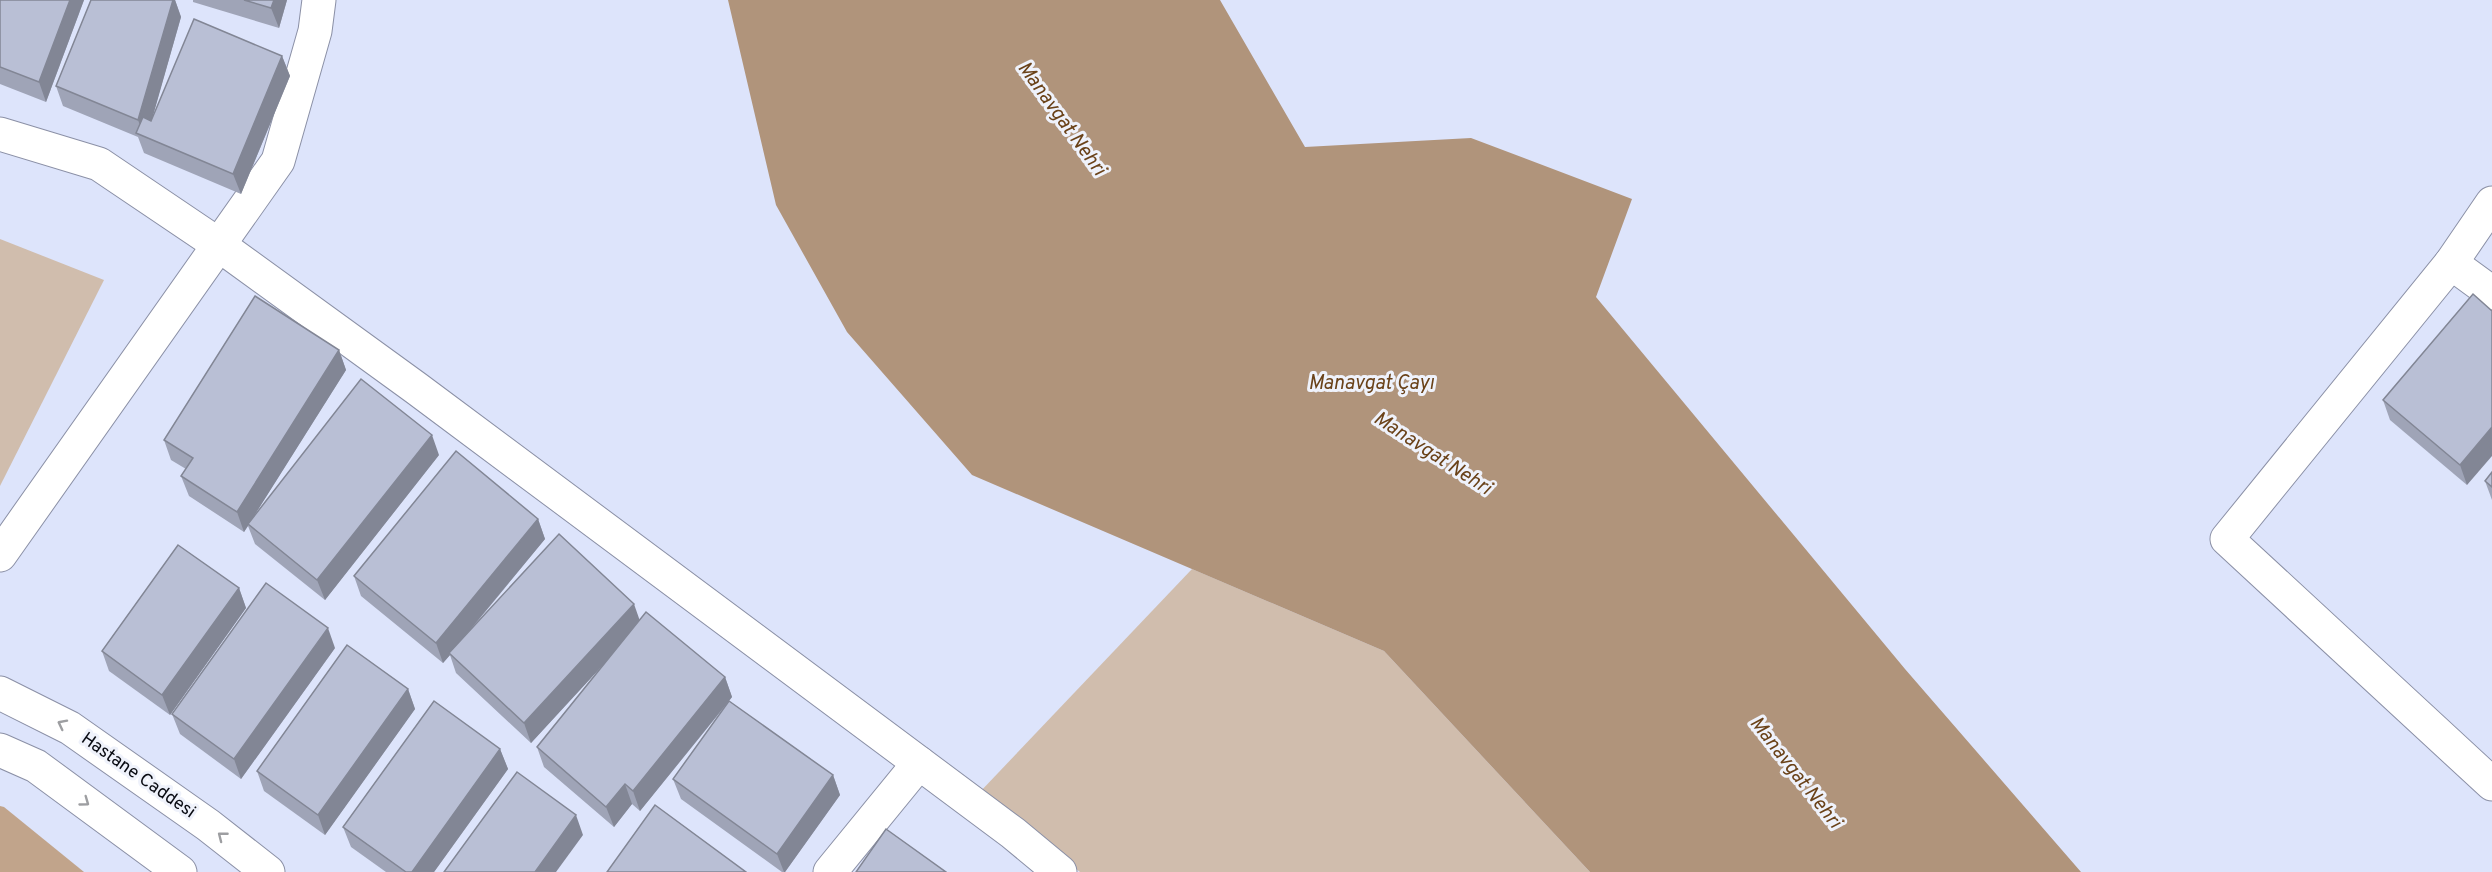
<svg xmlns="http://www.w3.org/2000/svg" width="2492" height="872" viewBox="0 0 2492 872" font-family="Overpass,sans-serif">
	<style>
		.green { fill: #d0bdad }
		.forest { fill: #c1a48b }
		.water { fill: #b0947b }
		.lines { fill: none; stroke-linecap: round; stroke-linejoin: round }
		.minor-casing { stroke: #8b90a6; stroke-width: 35 }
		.major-casing { stroke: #8b90a6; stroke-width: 35 }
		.minor { stroke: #fff; stroke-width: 33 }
		.major { stroke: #fff; stroke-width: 33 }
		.wall { fill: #9fa4b7 }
		.shaded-wall { fill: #828695 }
		.building { fill: #b9bfd5; stroke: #828695; stroke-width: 1.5 }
		.oneway { stroke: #9d9ea1 }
		.labels { text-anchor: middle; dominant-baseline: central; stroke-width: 6; stroke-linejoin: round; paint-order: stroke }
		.street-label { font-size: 18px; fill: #0a0c13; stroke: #eff2fb }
		.water-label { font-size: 20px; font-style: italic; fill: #6a4219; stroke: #eff2fb }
	</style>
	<rect width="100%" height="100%" fill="#dde4fb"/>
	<g class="green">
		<path d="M0 239 104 280 0 486Z"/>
		<path d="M1192 569 1384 651 1590 872H1080L979 793Z"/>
	</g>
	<path class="forest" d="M0 806 4 807 84 872H0Z"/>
	<path class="water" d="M728 0H1220L1305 147 1471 138 1632 199 1596 297 1905 669 2081 872H1590L1384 651 972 475 847 332 776 205Z"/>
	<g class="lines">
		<defs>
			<g id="minor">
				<path d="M0 134 99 164 219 245 416 388 1013 833 1060 872"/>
				<path d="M2492 203 2451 263 2227 539 2492 784"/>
				<path d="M2451 263 2492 293"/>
				<path d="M0 555 278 161 315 31 319 0"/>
				<path d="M830 872 919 763"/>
			</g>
			<g id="major">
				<path d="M0 693 70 728 208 825 268 872"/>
				<path d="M0 750 36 766 180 872"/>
			</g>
		</defs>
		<use href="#minor" class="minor-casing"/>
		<use href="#major" class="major-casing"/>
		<use href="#minor" class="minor"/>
		<use href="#major" class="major"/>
	</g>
	<g class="wall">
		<path d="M0 0H84L46 102 0 84Z"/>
		<path d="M91 0H175L181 17 152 118 282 56 290 76 241 194 144 153 138 137 63 106 56 86Z"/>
		<path d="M193 0H287L279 28 193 2Z"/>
		<path d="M2473 294 2467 485 2390 420 2383 400Z"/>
		<path d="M339 350 346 370 255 514 439 455 325 600 255 544 248 526 244 532 189 496 181 476 186 469 171 460 164 440Z"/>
		<path d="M2492 472V500L2485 481Z"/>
		<path d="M538 519 545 539 472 628 639 620 725 677 732 697 729 701 833 775 840 795 785 872H782L681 799 673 779 726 705 640 811 632 804 614 827 544 767 537 747 605 662 531 743 456 673 450 655 443 663 361 596 354 576Z"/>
		<path d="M239 588 246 608 170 715 109 671 102 651Z"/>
		<path d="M335 648 241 779 180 734 172 714Z"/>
		<path d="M408 689 415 709 325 835 264 791 257 771Z"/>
		<path d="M500 749 508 769 434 872H386L351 847 343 827Z"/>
	</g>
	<g class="shaded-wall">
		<path d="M70 0H84L46 102 39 82Z"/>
		<path d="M173 0H175L181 17 147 137 144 136 138 120Z"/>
		<path d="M274 0H287L279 28 271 8Z"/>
		<path d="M282 56 290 76 241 194 233 174Z"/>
		<path d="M339 350 346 370 244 532 237 512Z"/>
		<path d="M2492 427V456L2467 485 2460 465Z"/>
		<path d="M432 435 439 455 325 600 317 580Z"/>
		<path d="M538 519 545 539 450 654 449 653 450 655 443 663 436 643Z"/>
		<path d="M239 588 246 608 170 715 162 695Z"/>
		<path d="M634 604 641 624 531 743 524 723Z"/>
		<path d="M328 628 335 648 241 779 234 759Z"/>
		<path d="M725 677 732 697 640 811 633 791Z"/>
		<path d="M408 689 415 709 325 835 318 815Z"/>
		<path d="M500 749 508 769 434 872H412Z"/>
		<path d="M833 775 840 795 785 872H784L777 854Z"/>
		<path d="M625 784 632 804 614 827 606 807Z"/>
		<path d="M576 815 583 835 556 872H535Z"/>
	</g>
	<g class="building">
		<path d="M0 0H70L39 82 0 67Z"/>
		<path d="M91 0H173L138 120 56 86Z"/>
		<path d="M244 0H274L271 8Z"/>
		<path d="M194 19 282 56 233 174 136 133 143 117 151 121Z"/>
		<path d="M2473 294 2492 311V427L2460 465 2383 400Z"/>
		<path d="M255 296 339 350 237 512 181 476 193 458 164 440Z"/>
		<path d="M361 379 432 435 317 580 248 524Z"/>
		<path d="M456 451 538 519 436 643 354 576Z"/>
		<path d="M2492 472V487L2485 481Z"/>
		<path d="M559 534 634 604 524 723 449 653Z"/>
		<path d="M178 545 239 588 162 695 102 651Z"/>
		<path d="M266 583 328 628 234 759 172 714Z"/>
		<path d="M646 612 725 677 633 791 625 784 606 807 537 747Z"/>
		<path d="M347 645 408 689 318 815 257 771Z"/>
		<path d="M434 701 500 749 412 872H406L343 827Z"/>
		<path d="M729 701 833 775 777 854 673 779Z"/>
		<path d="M517 772 576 815 535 872H444Z"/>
		<path d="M655 805 746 872H607Z"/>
		<path d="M886 829 946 872H856Z"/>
	</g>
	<defs><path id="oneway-chevron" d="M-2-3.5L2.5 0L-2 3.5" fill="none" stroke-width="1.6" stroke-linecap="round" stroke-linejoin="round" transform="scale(1.5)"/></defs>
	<g class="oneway">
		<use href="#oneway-chevron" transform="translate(62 724) rotate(-153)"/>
		<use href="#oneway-chevron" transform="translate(85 802) rotate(36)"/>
		<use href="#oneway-chevron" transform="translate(222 836) rotate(-142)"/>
	</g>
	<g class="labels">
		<g class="street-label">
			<text transform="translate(138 776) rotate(35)">Hastane Caddesi</text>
		</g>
		<g class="water-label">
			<text transform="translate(1061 119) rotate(54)">Manavgat Nehri</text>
			<text x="1371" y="384">Manavgat Çayı</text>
			<text transform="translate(1432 454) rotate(33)">Manavgat Nehri</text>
			<text transform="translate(1795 773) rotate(52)">Manavgat Nehri</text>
		</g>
	</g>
</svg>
